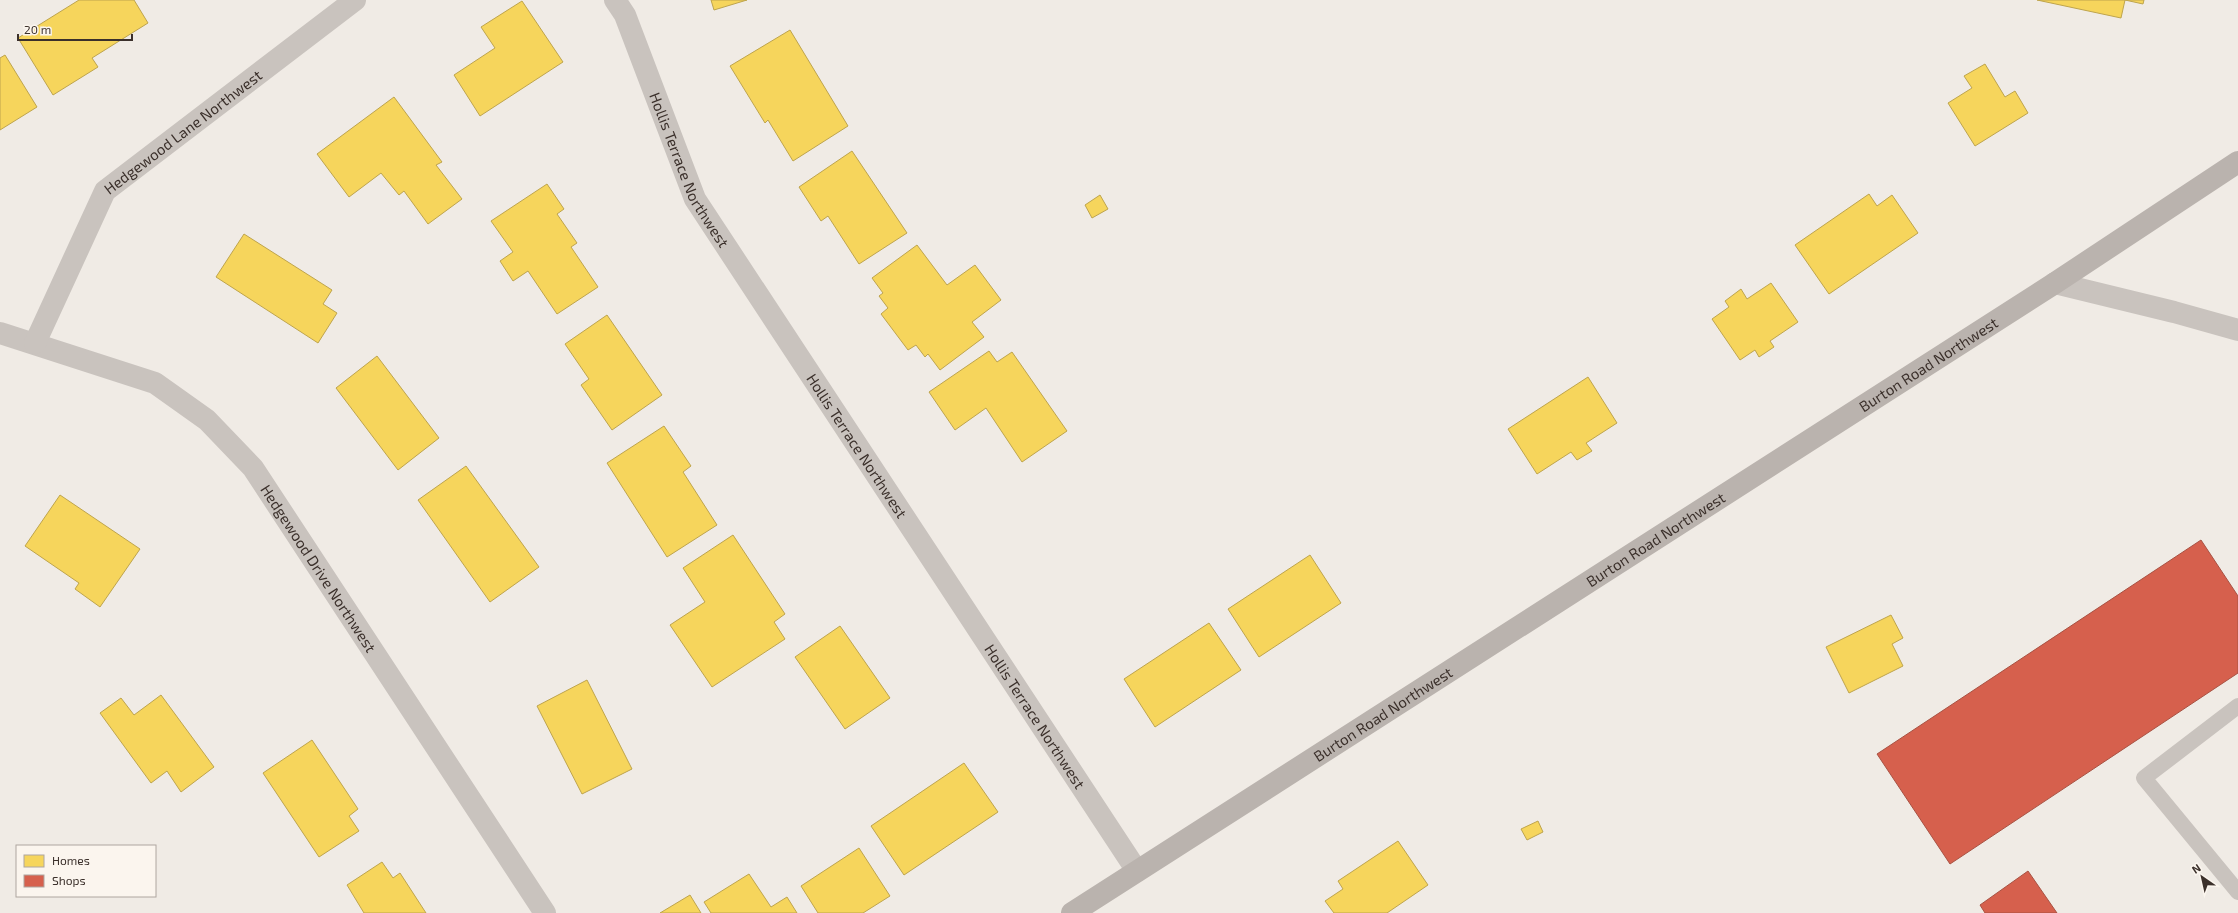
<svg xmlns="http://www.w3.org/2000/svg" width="2238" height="913" viewBox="0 0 2238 913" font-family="'Exo 2',sans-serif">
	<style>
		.homes { fill: #f6d55c; stroke: #bea44d }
		.shops { fill: #d6604d; stroke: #a85243 }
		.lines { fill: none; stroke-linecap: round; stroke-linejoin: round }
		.lane { stroke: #c9c3be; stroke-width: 16 }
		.street { stroke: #c9c3be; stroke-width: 22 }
		.secondary { stroke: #bab3ae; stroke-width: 22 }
		.labels { text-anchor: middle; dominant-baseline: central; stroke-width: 4; stroke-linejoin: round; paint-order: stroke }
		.street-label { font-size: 15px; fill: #3b302b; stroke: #fbf5ee }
	</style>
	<rect width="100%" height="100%" fill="#f0ebe5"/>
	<g class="homes">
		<path d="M79 0H134L148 23 92 58 98 67 53 95 18 38Z"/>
		<path d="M711 0H747L714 10Z"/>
		<path d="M2037 0H2125L2121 18Z"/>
		<path d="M2125 0H2144L2143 4Z"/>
		<path d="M522 1 563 62 480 116 454 75 495 48 481 27Z"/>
		<path d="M790 30 848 126 793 161 768 120 765 123 730 66Z"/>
		<path d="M5 55 37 107 0 130V58Z"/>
		<path d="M1985 64 2005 97 2015 91 2028 113 1975 146 1948 103 1972 88 1964 76Z"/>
		<path d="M394 97 442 162 436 165 462 199 428 224 404 191 399 195 381 173 349 197 317 154Z"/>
		<path d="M852 151 907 233 859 264 828 216 821 221 799 187Z"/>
		<path d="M547 184 564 209 557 214 577 243 571 247 598 287 557 314 528 271 513 281 500 261 513 252 491 221Z"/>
		<path d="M1869 194 1877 206 1892 195 1918 233 1829 294 1795 245Z"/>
		<path d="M1100 195 1108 209 1092 218 1085 205Z"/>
		<path d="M244 234 332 290 323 304 337 313 318 343 216 277Z"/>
		<path d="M917 245 947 285 975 265 1001 300 972 322 984 337 940 370 928 354 925 357 916 345 908 350 881 314 888 308 879 296 883 293 872 278Z"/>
		<path d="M1771 283 1798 322 1770 341 1774 347 1759 357 1755 350 1740 360 1712 319 1729 307 1725 301 1741 289 1747 299Z"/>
		<path d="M607 315 662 395 612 430 581 385 589 379 565 344Z"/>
		<path d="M989 351 997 362 1012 352 1067 431 1022 462 986 408 955 430 929 392Z"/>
		<path d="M377 356 439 438 398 470 336 388Z"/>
		<path d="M1588 377 1617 423 1586 443 1592 451 1577 460 1571 452 1537 474 1508 429Z"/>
		<path d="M664 426 691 466 683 472 717 525 667 557 607 463Z"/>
		<path d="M466 466 539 567 490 602 418 500Z"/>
		<path d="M60 495 140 549 100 607 75 589 79 583 25 546Z"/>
		<path d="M733 535 785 614 774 622 785 639 712 687 670 625 705 602 683 568Z"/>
		<path d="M1310 555 1341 603 1259 657 1228 609Z"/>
		<path d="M1891 615 1903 638 1892 644 1903 666 1849 693 1826 647Z"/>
		<path d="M1209 623 1241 670 1155 727 1124 679Z"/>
		<path d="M840 626 890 698 845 729 795 657Z"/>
		<path d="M587 680 632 769 582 794 537 706Z"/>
		<path d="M161 695 214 767 181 792 167 771 151 783 100 713 121 698 134 715Z"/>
		<path d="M312 740 358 809 349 816 359 831 319 857 263 773Z"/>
		<path d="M964 763 998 812 904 875 871 826Z"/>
		<path d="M1538 821 1543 832 1527 840 1521 829Z"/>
		<path d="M1398 841 1428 885 1387 913H1334L1325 901 1343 889 1338 881Z"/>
		<path d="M859 848 890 896 863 913H818L801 886Z"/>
		<path d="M382 862 393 878 400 873 426 913H364L347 885Z"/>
		<path d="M749 874 771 907 787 897 797 913H711L704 902Z"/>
		<path d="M690 895 701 913H660Z"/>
	</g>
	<g class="shops">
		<path d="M2201 540 2238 596V673L1950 864 1877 754Z"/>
		<path d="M2028 871 2057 913H1985L1980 905Z"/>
	</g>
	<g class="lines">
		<path class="lane" d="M2238 706 2144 778 2238 892"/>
		<g class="street">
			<path id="s1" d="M615 0 625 15 695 199 1137 871"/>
			<path d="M2055 283 2174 312 2238 330"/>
			<path id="s2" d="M0 333 155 383 207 420 253 468 545 913"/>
			<path id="s3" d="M35 343 105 191 355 0"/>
		</g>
		<path class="secondary" id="s4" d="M1072 913 2055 283 2238 162"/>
	</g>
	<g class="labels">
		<g class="street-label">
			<text stroke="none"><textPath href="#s3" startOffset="265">Hedgewood Lane Northwest</textPath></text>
			<text stroke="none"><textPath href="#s1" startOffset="186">Hollis Terrace Northwest</textPath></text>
			<text stroke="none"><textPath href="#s4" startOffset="1017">Burton Road Northwest</textPath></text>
			<text stroke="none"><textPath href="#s1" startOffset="510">Hollis Terrace Northwest</textPath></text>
			<text stroke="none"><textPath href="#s4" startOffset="693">Burton Road Northwest</textPath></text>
			<text stroke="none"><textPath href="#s2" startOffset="413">Hedgewood Drive Northwest</textPath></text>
			<text stroke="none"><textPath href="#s4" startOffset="369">Burton Road Northwest</textPath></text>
			<text stroke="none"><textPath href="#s1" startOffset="834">Hollis Terrace Northwest</textPath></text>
		</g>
	</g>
	<rect x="16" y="845" width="140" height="52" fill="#fbf5ee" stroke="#aea6a0"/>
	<rect x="24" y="855" width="20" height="12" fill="#f6d55c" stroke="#aea6a0"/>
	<text x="52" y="865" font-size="12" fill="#3b302b">Homes</text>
	<rect x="24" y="875" width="20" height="12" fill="#d6604d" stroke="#aea6a0"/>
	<text x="52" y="885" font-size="12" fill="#3b302b">Shops</text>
	<g transform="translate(2202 877) rotate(326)" stroke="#fbf5ee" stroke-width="3" paint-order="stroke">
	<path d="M0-3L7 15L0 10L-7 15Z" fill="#3b302b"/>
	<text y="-6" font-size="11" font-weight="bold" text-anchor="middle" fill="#3b302b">N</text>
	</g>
	<path d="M18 34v6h114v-6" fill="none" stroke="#3b302b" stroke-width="2"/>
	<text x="24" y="34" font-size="12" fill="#3b302b" stroke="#fbf5ee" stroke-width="3" paint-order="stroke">20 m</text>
</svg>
